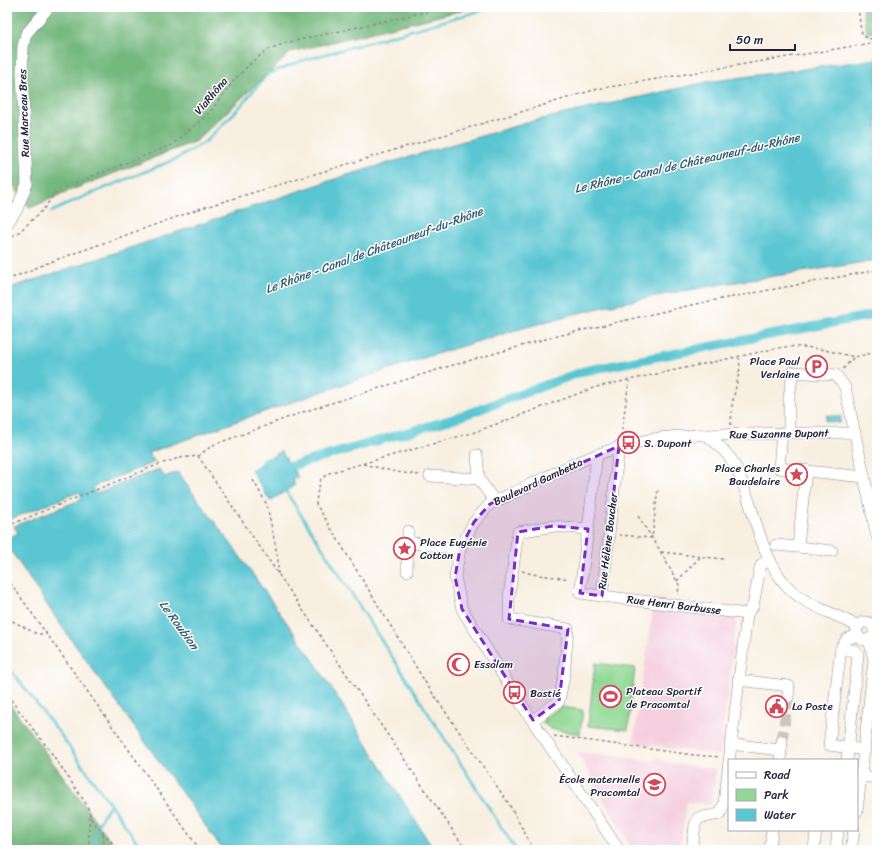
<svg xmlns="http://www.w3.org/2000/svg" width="884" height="857" font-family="Sriracha,sans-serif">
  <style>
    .built { fill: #f4cfde }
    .green { fill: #90d894; stroke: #597d68 }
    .forest { fill: #74b87e; stroke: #4b6d5c }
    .water { fill: #5ac6d2; stroke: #3e7486 }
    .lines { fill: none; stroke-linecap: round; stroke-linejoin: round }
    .stream { stroke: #5ac6d2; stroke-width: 2.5 }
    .canal { stroke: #5ac6d2; stroke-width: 9 }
    .river { stroke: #5ac6d2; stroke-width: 16 }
    .minor-tunnel { stroke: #cdc6bf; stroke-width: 11; stroke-dasharray: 11 5.5; stroke-linecap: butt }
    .minor-casing { stroke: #8d888e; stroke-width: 12 }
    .path { stroke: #8d888e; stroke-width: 1.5; stroke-dasharray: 3 3; stroke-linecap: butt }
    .minor { stroke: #fff; stroke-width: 11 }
    .marked { fill: #7b2cbf; fill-opacity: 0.2; stroke: #7b2cbf; stroke-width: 3; stroke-dasharray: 8 5; stroke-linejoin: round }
    .labels { text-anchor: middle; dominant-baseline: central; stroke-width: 3; stroke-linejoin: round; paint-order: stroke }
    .street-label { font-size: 11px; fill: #22223b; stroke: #fff }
    .poi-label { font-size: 11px; fill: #22223b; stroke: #fff; text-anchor: start }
    .water-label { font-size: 12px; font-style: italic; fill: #365b70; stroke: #fff }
  </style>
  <rect width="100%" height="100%" fill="#fff"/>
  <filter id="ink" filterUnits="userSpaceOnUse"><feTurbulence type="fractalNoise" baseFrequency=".025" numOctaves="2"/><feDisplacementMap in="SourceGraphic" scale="8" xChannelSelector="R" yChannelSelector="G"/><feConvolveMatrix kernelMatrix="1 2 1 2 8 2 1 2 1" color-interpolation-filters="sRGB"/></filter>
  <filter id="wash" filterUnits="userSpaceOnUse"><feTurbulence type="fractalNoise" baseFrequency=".012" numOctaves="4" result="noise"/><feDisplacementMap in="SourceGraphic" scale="16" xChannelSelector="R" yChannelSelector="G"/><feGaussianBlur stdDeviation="0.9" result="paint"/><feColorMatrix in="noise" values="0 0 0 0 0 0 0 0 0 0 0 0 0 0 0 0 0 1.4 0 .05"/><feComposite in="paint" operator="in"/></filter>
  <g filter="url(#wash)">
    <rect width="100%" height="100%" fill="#f8efe0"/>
    <g class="built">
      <path d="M653 610 737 617 720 755 633 743Z"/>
      <path d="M577 752 651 761 659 758 666 763 716 769 712 805 686 802 680 850H632Z"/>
    </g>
    <g class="green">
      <path d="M595 663 635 668 628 730 588 726Z"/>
      <path d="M561 707 583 710 580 734 551 729 543 723 544 718Z"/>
    </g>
    <g class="forest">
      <path d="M7 7H476L291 52 196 141 64 193 30 208 7 177Z"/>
      <path d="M862 7H877V32L867 33Z"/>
      <path d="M7 700 117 850H7Z"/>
    </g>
    <g class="water">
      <path d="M877 59V260C776 277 669 289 571 315 427 353 288 403 148 453L155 462 8 520 7 519V289L347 175 533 121 707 82Z"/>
      <path d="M827 415 841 417 840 423 826 421Z"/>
      <path d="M281 451 298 477 292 480 295 485 270 501 251 470Z"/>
      <path d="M159 469 165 477 177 472 234 548 316 664 434 850H223L60 624 7 545V539L18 533 14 526Z"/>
    </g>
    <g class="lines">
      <g class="stream">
        <path d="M51 212 83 197 176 159 205 142 237 110 268 74 301 61 494 7"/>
        <path d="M285 490 516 850"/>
        <path d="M7 665 60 734 143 850"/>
        <path d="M96 850C90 835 101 816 111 805"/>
      </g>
      <path class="canal" d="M267 461 273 476 291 466 453 419 584 371 873 315"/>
      <path class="river" d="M78 469 92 504 100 514"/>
    </g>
  </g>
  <g filter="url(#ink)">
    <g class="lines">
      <path class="minor-tunnel" d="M782 741 788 697"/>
      <defs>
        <g id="minor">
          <path d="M7 224 17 209 27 184 22 72 23 46 26 34 49 7"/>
          <path d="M782 433 779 468 864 477"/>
          <path d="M789 433V397L793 372 836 375 845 387 877 537"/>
          <path d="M704 435 789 433H855"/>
          <path d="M477 455 479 479 495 502"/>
          <path d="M597 455 580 593 602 596 619 446"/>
          <path d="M806 470 798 547 832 551"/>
          <path d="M430 476 479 479"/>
          <path d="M407 542 460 549"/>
          <path d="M776 545 798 547"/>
          <path d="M407 571 408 531"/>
          <path d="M602 596 747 614"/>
          <circle cx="865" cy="631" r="9"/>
          <path d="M858 635 847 639 841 648 829 745 865 750"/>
          <path d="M841 648 855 651 858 655 847 760"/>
          <path d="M738 680 789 686 788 697"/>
          <path d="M533 720 559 701 564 676 568 629 509 619V596L518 532 553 526 588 529"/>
          <path d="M730 744 781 750"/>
          <path d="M780 760 782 741"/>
          <path d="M861 776 877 778"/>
          <path d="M857 811 874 660 869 639"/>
          <path d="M619 850 514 693 462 609 455 577 460 549 474 522 490 504C552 475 614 438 683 436 689 436 698 434 704 435 713 438 730 456 734 464 755 503 757 553 787 586 805 606 836 613 858 627"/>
          <path d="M692 850 695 825 698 818 720 814 724 803 747 614 753 606 760 568 762 564 770 560"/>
          <path d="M770 850 772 830"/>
          <path d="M814 850 816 830"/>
          <path d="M836 850 838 830"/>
          <path d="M851 850 854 830"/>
        </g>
      </defs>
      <use href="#minor" class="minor-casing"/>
      <g class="path">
        <path d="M858 7 861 31 865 37 877 41"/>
        <path d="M7 40 14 42"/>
        <path d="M7 239 18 233 43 210 57 190 172 145 209 113 236 78 251 63 267 50 286 43 448 7"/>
        <path d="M7 280 50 262 202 208 597 89 877 42"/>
        <path d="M843 369 854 357 877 352"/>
        <path d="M731 425 732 405 740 368 739 358"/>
        <path d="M621 436 629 381"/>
        <path d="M198 456 213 445 303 412 443 368 553 337 700 303 877 270"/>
        <path d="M363 464 396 472 420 475"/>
        <path d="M253 480 267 505 278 558V574"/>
        <path d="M638 516 658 547 679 585 678 595"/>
        <path d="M7 526 157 465 179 458 198 456 466 850"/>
        <path d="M619 535 652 538 658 488"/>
        <path d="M661 552 723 559"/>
        <path d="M522 571 532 574 569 579"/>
        <path d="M7 578 200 850"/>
        <path d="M677 581 700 557"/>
        <path d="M7 618 37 634H47"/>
        <path d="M7 695 48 748 87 805 92 821 119 850"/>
        <path d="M554 736 694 755 720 757"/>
        <path d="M89 816V843L91 850"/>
        <path d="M103 834 104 850"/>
        <path d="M534 850 509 804 427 685 316 504 317 494 321 479 329 473 475 432 596 387 783 347C808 345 830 351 854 357"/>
      </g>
      <use href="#minor" class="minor"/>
    </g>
  </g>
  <path class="marked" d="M619 446 602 596 580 593 588 529 553 526 518 532 509 619 568 629 559 701 533 720 462 609 455 577 460 549 474 522 490 504Z"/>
  <defs>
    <symbol id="parking-ring" viewBox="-11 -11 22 22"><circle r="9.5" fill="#fff" stroke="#d1495b" stroke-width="1.5"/><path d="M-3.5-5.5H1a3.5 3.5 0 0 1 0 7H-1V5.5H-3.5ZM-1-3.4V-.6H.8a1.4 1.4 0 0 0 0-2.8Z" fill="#d1495b"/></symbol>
    <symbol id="bus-ring" viewBox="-11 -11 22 22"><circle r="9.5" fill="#fff" stroke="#d1495b" stroke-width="1.5"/><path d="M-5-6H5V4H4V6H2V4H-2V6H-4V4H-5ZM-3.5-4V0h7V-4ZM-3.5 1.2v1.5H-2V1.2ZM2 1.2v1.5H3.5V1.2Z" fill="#d1495b"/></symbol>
    <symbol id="sight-ring" viewBox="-11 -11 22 22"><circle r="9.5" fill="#fff" stroke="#d1495b" stroke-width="1.5"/><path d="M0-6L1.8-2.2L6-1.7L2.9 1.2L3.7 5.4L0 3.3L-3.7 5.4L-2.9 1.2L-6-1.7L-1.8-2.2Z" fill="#d1495b"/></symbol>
    <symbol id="mosque-ring" viewBox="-11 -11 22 22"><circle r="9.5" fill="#fff" stroke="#d1495b" stroke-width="1.5"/><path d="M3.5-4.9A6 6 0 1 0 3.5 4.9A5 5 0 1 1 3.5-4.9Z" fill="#d1495b"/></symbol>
    <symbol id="stadium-ring" viewBox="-11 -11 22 22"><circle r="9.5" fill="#fff" stroke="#d1495b" stroke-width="1.5"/><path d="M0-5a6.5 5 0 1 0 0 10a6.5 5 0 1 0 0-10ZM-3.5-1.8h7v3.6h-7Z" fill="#d1495b"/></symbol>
    <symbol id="civic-ring" viewBox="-11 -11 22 22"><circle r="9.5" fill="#fff" stroke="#d1495b" stroke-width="1.5"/><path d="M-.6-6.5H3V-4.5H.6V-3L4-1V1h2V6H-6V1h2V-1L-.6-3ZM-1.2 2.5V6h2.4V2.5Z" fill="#d1495b"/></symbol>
    <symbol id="school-ring" viewBox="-11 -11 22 22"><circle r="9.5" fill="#fff" stroke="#d1495b" stroke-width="1.5"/><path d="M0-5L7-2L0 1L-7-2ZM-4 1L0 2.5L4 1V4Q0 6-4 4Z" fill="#d1495b"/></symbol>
  </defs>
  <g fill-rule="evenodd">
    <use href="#parking-ring" x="804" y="354" width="25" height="25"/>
    <use href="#bus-ring" x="616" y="430" width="25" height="25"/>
    <use href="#sight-ring" x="784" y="462" width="25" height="25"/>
    <use href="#sight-ring" x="392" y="536" width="25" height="25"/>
    <use href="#mosque-ring" x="446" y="652" width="25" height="25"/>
    <use href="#bus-ring" x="502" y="680" width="25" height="25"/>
    <use href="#stadium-ring" x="598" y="684" width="25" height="25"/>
    <use href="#civic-ring" x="764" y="694" width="25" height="25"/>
    <use href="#school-ring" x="642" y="772" width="25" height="25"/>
  </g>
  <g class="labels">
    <g class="street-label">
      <text transform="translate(211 96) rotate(-50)">ViaRhôna</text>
      <text transform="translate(24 113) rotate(-92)">Rue Marceau Bres</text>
      <text transform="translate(779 434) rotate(-1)">Rue Suzanne Dupont</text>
      <text transform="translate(538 482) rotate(-25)">Boulevard Gambetta</text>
      <text transform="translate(608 541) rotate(-83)">Rue Hélène Boucher</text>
      <text transform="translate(674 605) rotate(7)">Rue Henri Barbusse</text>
    </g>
    <g class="poi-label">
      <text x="800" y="361" text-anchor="end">Place Paul<tspan x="800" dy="13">Verlaine</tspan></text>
      <text x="644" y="443">S. Dupont</text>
      <text x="780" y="468" text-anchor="end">Place Charles<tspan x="780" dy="13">Baudelaire</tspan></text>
      <text x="420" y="542">Place Eugénie<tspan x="420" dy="13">Cotton</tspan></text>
      <text x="474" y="664">Essalam</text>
      <text x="626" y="691">Plateau Sportif<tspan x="626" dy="13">de Pracomtal</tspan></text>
      <text x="530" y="693">Bastié</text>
      <text x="792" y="706">La Poste</text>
      <text x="640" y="779" text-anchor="end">École maternelle<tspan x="640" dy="13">Pracomtal</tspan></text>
    </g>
    <g class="water-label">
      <text transform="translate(687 163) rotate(-13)">Le Rhône - Canal de Châteauneuf-du-Rhône</text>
      <text transform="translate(374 250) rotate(-20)">Le Rhône - Canal de Châteauneuf-du-Rhône</text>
      <text transform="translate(179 625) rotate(54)">Le Roubion</text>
    </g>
  </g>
  <rect width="884" height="857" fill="none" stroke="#fff" stroke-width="24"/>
  <rect x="728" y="759" width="130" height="72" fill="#ffffff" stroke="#a7a7b1"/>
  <rect x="736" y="772" width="20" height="6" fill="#ffffff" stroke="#a7a7b1"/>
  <text x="764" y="779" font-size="12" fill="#22223b">Road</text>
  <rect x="736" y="789" width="20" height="12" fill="#90d894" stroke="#a7a7b1"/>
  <text x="764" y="799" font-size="12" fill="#22223b">Park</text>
  <rect x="736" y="809" width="20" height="12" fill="#5ac6d2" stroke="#a7a7b1"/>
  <text x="764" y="819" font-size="12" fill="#22223b">Water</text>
  <path d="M730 44v6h65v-6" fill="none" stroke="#22223b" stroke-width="2"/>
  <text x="736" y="44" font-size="12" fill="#22223b" stroke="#ffffff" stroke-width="3" paint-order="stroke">50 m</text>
</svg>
